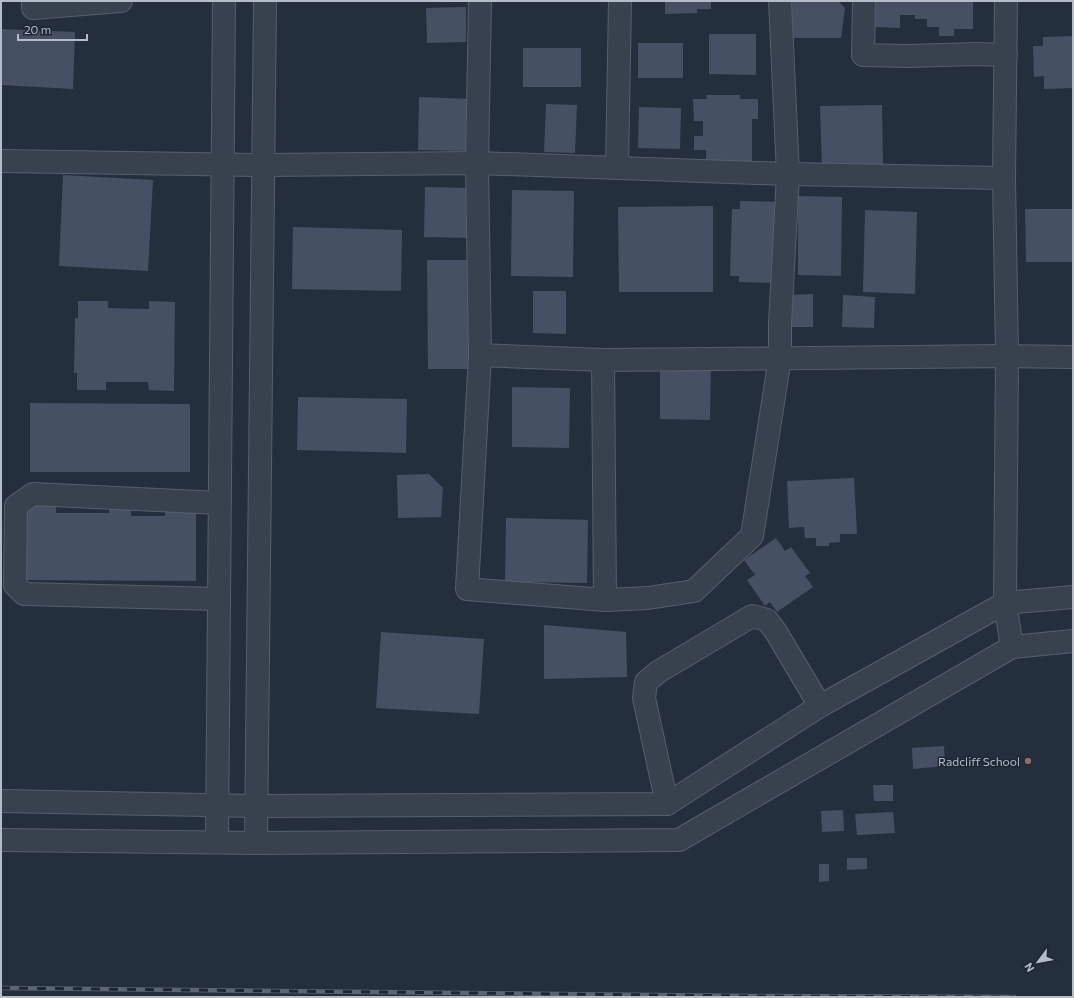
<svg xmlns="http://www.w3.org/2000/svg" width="1074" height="998" font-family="Commissioner,sans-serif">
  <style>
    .building { fill: #455162 }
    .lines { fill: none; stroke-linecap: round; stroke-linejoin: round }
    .minor-casing { stroke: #565f6c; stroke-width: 24 }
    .minor { stroke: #38414e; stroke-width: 22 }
    .rail-casing { stroke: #5a6575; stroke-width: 4.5 }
    .rail { stroke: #1d2633; stroke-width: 3; stroke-dasharray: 9; stroke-linecap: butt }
    .education-dot { fill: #8d6e63; stroke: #1d2633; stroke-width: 1.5 }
    .labels { text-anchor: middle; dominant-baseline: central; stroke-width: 3; stroke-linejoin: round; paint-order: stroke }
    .poi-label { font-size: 12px; fill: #b4bcc9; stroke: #1d2633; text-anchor: end }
  </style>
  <rect width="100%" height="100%" fill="#242f3e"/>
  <g class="building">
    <path d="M665 1H711V9H697V13L665 14Z"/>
    <path d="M788 1H838L845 8 841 38H788Z"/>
    <path d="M881 1H973V29H954V36H939V27H927V19H915V15H900V28L874 27 875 2H881Z"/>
    <path d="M466 7V42L427 43 426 8Z"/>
    <path d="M1 29 75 32 73 89 1 85Z"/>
    <path d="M709 34H756V75L709 74Z"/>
    <path d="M1073 36V88L1044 89V76L1034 77 1033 46H1043V37Z"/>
    <rect x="638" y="43" width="45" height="35"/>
    <rect x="523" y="48" width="58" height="39"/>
    <path d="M706 95H740V99H758V119H752V165L706 164V150H694V136H703V121H694L693 99H707Z"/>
    <path d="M419 97 472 99 471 151 418 150Z"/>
    <path d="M546 104 577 105 575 153 544 152Z"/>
    <path d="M882 105 883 164 822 165 820 106Z"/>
    <path d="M639 107 681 108 680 149 638 148Z"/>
    <path d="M63 175 153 180 148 271 59 266Z"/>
    <path d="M425 187 473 188 471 238 424 237Z"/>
    <path d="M512 190 574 191 573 277 511 276Z"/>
    <path d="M798 196 842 197 841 276 798 275Z"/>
    <path d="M740 201 781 202 779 283 739 282V276H730L732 209H740Z"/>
    <path d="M713 206V292H619L618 207Z"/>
    <path d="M1025 209H1073V262H1026Z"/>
    <path d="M865 210 917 212 915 294 863 292Z"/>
    <path d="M293 227 402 230 401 291 292 289Z"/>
    <path d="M427 260H474L475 369H428Z"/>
    <path d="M533 291H566V334L533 333Z"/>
    <path d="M813 294V327H787L786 295Z"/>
    <path d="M843 295 875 297 874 328 842 327Z"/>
    <path d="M78 301H108V308L149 309V301L175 302 174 391 149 390 148 382H106V390H77V373H74L75 318H78Z"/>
    <path d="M660 364H711L710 420 660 419Z"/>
    <path d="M512 387 570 388 569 448 512 447Z"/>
    <path d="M298 397 407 399 406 453 297 450Z"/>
    <path d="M30 403 190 404V472H30Z"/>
    <path d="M429 474 443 488 441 517 398 518 397 475Z"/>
    <path d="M854 478 857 534H840V542L829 543V546H816V538H805L804 527 789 528 787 481Z"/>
    <path d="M22 505H56V513H109V506H131V516H165V509H196V581L22 580Z"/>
    <path d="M506 518 588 520 587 583 505 582Z"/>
    <path d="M776 538 785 551 791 547 810 573 805 576 813 587 777 612 770 602 765 606 747 580 755 575 744 560Z"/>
    <path d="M544 625 626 632 627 677 544 679Z"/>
    <path d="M381 632 484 639 479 714 376 708Z"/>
    <path d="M944 746 945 766 913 769 912 748Z"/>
    <path d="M873 785H893V801H874Z"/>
    <path d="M843 810 844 831 822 832 821 811Z"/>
    <path d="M893 812 895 833 857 835 855 814Z"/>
    <path d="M847 858H867V869L847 870Z"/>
    <path d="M819 864H829V881L819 882Z"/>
  </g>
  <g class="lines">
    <defs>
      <g id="minor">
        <path d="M33 1V8L121 1"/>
        <path d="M480 1 477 163 480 355 467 589 605 600 648 598 694 591 752 536 780 358V324L788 174 780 1"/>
        <path d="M864 1 863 55 907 56 976 54 1006 55"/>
        <path d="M1006 1 1004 178 1007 356 1005 603 1012 647"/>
        <path d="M1 161 263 165 477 163 788 174 1004 178"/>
        <path d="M617 167 620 1"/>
        <path d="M480 355 603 360"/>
        <path d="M219 599 24 594 15 585 16 506 33 494 220 503"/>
        <path d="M605 600 603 360 1007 356 1073 357"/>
        <path d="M1 801 257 806 667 804 820 706 1005 603 1073 597"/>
        <path d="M667 804 644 698 646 682 658 672 752 616 767 620 776 632 820 706"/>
        <path d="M1 840 256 843 679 840 1012 647 1073 641"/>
        <path d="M217 841 224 1"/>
        <path d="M256 843 265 1"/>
      </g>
    </defs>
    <use href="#minor" class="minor-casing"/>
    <use href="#minor" class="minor"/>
    <defs>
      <path id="rail" d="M1 988 747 996 1014 997"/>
    </defs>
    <use href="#rail" class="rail-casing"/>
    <use href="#rail" class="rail"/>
  </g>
  <circle class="education-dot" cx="1028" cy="761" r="4"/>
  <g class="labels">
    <g class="poi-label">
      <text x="1020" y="761">Radcliff School</text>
    </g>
  </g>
  <rect width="1074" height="998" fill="none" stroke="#b4bcc9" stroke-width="4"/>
  <g transform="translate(1038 962) rotate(238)" stroke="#1d2633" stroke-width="3" paint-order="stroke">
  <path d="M0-3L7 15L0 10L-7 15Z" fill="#b4bcc9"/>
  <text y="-6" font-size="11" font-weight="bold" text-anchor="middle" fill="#b4bcc9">N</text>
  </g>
  <path d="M18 34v6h69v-6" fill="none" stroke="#b4bcc9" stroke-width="2"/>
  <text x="24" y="34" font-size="12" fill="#b4bcc9" stroke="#1d2633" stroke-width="3" paint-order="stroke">20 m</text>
</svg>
